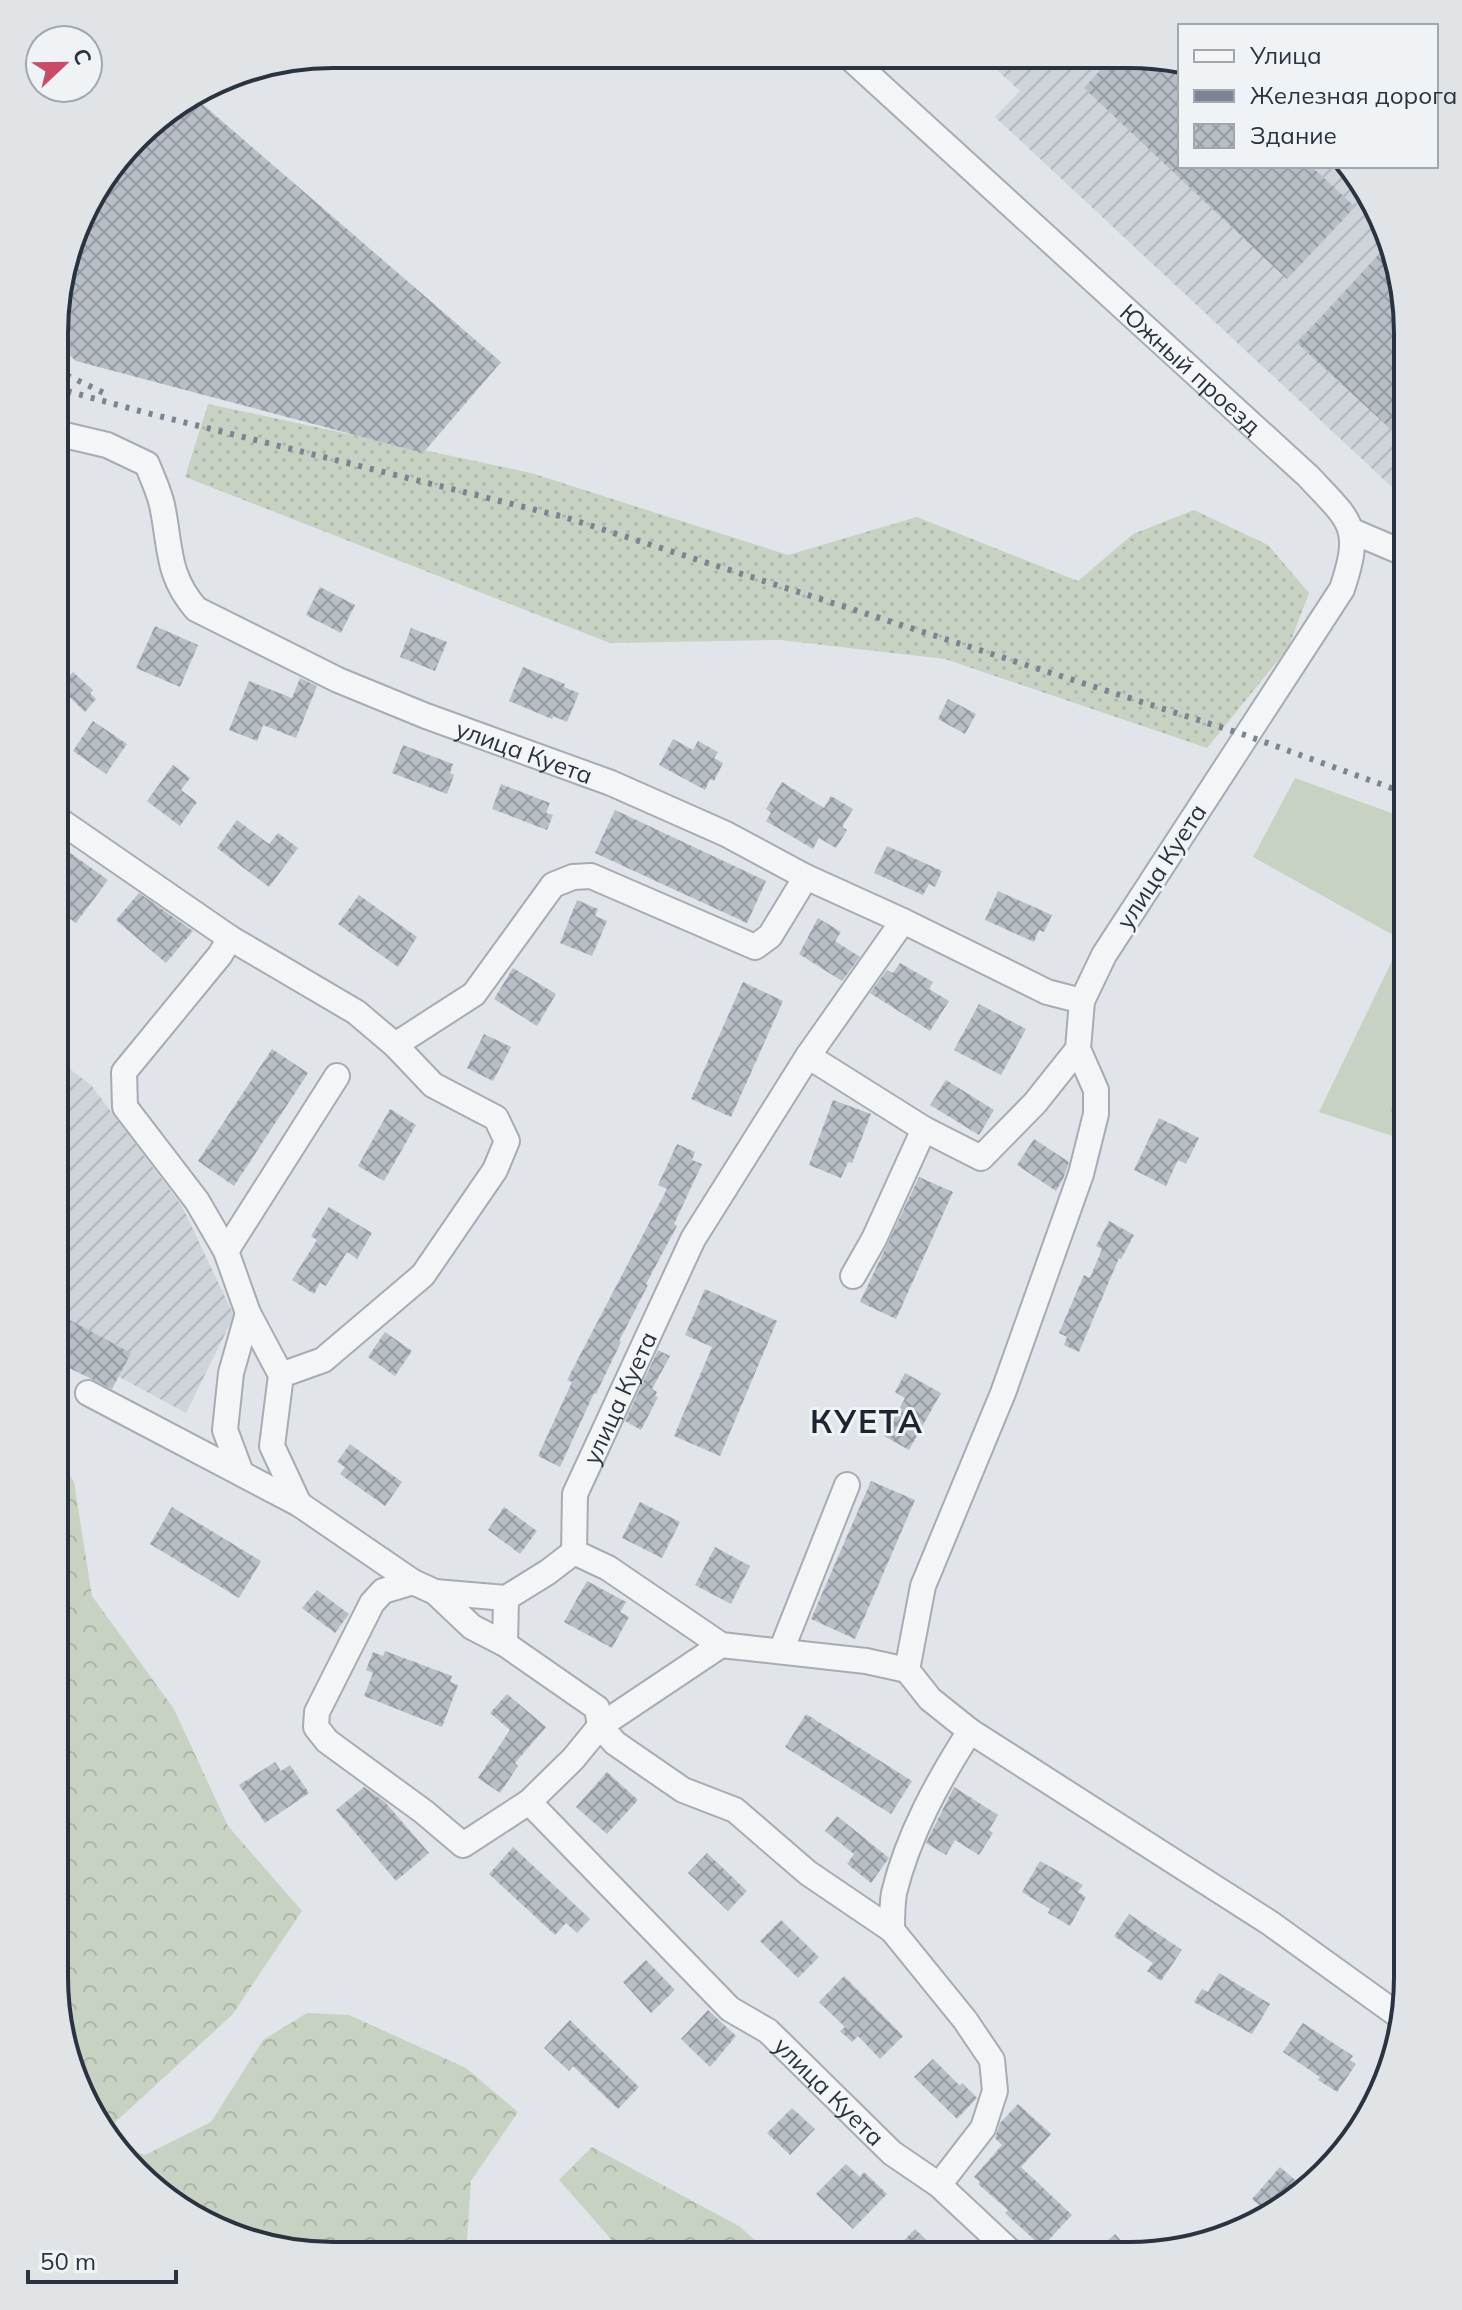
<svg xmlns="http://www.w3.org/2000/svg" width="1462" height="2310" font-family="Mulish,sans-serif">
  <style>
    .industrial { fill: url(#industrial-furrows) }
    .grass { fill: url(#grass-dots) }
    .forest { fill: url(#forest-crowns) }
    .garden { fill: #c8d2c2 }
    .building { fill: url(#building-cross-hatch) }
    .lines { fill: none; stroke-linecap: round; stroke-linejoin: round }
    .minor-casing { stroke: #a6acb3; stroke-width: 28 }
    .minor { stroke: #f3f5f7; stroke-width: 24 }
    .rail { stroke: #7b8592; stroke-width: 6; stroke-dasharray: 4 8; stroke-linecap: butt }
    .labels { text-anchor: middle; dominant-baseline: central; stroke-width: 6; stroke-linejoin: round; paint-order: stroke }
    .street-label { font-size: 24px; fill: #2a3440; stroke: #f0f3f6 }
    .district-label { font-size: 32px; font-weight: bold; letter-spacing: 2px; fill: #1c2531; stroke: #f0f3f6 }
    .rim { fill: none; stroke: #2a3440; stroke-width: 4 }
  </style>
  <defs>
    <pattern id="industrial-furrows" width="10" height="10" patternUnits="userSpaceOnUse" patternTransform="scale(2)"><rect width="10" height="10" fill="#cfd4db"/><path d="M-1 1l2-2M0 10L10 0M9 11l2-2" fill="none" stroke="#b2b7bd"/></pattern>
    <pattern id="grass-dots" width="8" height="8" patternUnits="userSpaceOnUse" patternTransform="scale(2)"><rect width="8" height="8" fill="#c8d2c2"/><path d="M2 2h.1M6 6h.1" fill="none" stroke="#acb5a8" stroke-width="1.8" stroke-linecap="round"/></pattern>
    <pattern id="forest-crowns" width="20" height="18" patternUnits="userSpaceOnUse" patternTransform="scale(2)"><rect width="20" height="18" fill="#c8d2c2"/><path d="M2 6a3 3 0 1 1 6 0M12 15a3 3 0 1 1 6 0" fill="none" stroke="#acb5a8"/></pattern>
    <pattern id="building-cross-hatch" width="8" height="8" patternUnits="userSpaceOnUse" patternTransform="scale(2)"><rect width="8" height="8" fill="#b8bec6"/><path d="M0 0l8 8M0 8l8-8" fill="none" stroke="#969ba2"/></pattern>
  </defs>
  <rect width="100%" height="100%" fill="#e1e5e9"/>
  <g class="industrial">
    <path d="M982 56H1166L1180 166H1340L1387 227 1408 333V502L995 117 1020 91Z"/>
    <path d="M55 1058 91 1085 182 1206 234 1316 186 1413 73 1352 55 1394Z"/>
  </g>
  <path class="grass" d="M208 404 531 473 788 555 917 517 1078 581 1133 534 1194 510 1268 545 1309 593 1288 648 1207 748 945 659 780 640 610 643 185 477Z"/>
  <g class="forest">
    <path d="M55 1451 74 1482 92 1596 174 1709 228 1826 302 1911 232 2015 109 2128 75 2083 54 1977Z"/>
    <path d="M307 2013 349 2015 466 2068 518 2112 471 2181 466 2254H297L164 2199 124 2147 145 2155 211 2122 263 2040Z"/>
    <path d="M592 2147 739 2226 772 2255H605L611 2239 559 2180Z"/>
  </g>
  <path class="garden" d="M1295 778 1408 819V1141L1319 1112 1402 940 1253 857Z"/>
  <g class="building">
    <path d="M1113 56H1166L1180 62V166H1311L1355 207 1287 279 1084 88Z"/>
    <path d="M193 96 501 362 423 453 76 361 56 344V297L83 209 149 124Z"/>
    <path d="M1390 242 1408 333V445L1297 343Z"/>
    <path d="M320 587 355 605 341 633 306 615Z"/>
    <path d="M155 626 198 645 180 687 136 668Z"/>
    <path d="M411 628 447 642 435 671 400 657Z"/>
    <path d="M523 667 565 684 564 687 579 693 567 722 553 716 552 719 509 701Z"/>
    <path d="M73 672 93 690 90 693 96 699 85 712 59 687Z"/>
    <path d="M300 678 317 686 296 738 263 725 257 741 229 730 249 681 292 698Z"/>
    <path d="M948 699 976 714 965 734 938 719Z"/>
    <path d="M93 721 127 744 106 774 73 751Z"/>
    <path d="M673 739 693 750 698 741 718 752 714 758 723 763 714 781 710 779 705 790 659 765Z"/>
    <path d="M403 745 453 764 450 773 454 775 447 794 392 773Z"/>
    <path d="M173 765 190 778 181 790 197 802 180 826 147 801Z"/>
    <path d="M782 782 824 808 831 796 853 809 842 827 847 830 836 848 819 838 813 849 766 821 771 813 766 809Z"/>
    <path d="M501 784 550 803 546 813 553 815 547 830 492 809Z"/>
    <path d="M615 810 766 881 747 923 595 853Z"/>
    <path d="M237 820 269 844 278 833 298 848 269 887 217 848Z"/>
    <path d="M887 846 942 871 935 887 929 884 923 895 874 873Z"/>
    <path d="M62 847 108 880 76 923 55 907 56 856Z"/>
    <path d="M998 891 1052 915 1044 932 1039 930 1034 942 985 920Z"/>
    <path d="M139 893 193 931 166 963 116 920Z"/>
    <path d="M359 895 417 937 398 967 338 924Z"/>
    <path d="M577 900 598 909 595 916 607 921 592 956 560 943Z"/>
    <path d="M818 918 841 932 835 941 860 957 842 981 799 954Z"/>
    <path d="M900 963 933 982 929 989 949 1001 930 1031 870 993 887 970 893 973Z"/>
    <path d="M513 968 556 994 537 1026 494 999Z"/>
    <path d="M743 982 783 1001 731 1117 691 1099Z"/>
    <path d="M979 1004 1026 1029 1001 1075 954 1050Z"/>
    <path d="M484 1034 511 1047 493 1081 467 1068Z"/>
    <path d="M272 1049 308 1073 234 1186 198 1161Z"/>
    <path d="M1408 1078V1121L1390 1111Z"/>
    <path d="M946 1080 994 1110 979 1135 930 1105Z"/>
    <path d="M833 1100 871 1114 852 1163 848 1162 841 1178 809 1165Z"/>
    <path d="M390 1109 416 1125 384 1181 358 1166Z"/>
    <path d="M1159 1118 1199 1138 1186 1164 1178 1160 1166 1186 1134 1170Z"/>
    <path d="M1034 1139 1069 1162 1063 1179 1056 1191 1017 1165Z"/>
    <path d="M677 1144 695 1152 692 1160 702 1164 674 1224 677 1226 646 1284 648 1285 619 1341 621 1342 596 1394 594 1393 560 1467 538 1456 572 1382 567 1380 667 1189 658 1185Z"/>
    <path d="M919 1177 953 1192 896 1319 860 1302Z"/>
    <path d="M329 1207 372 1233 357 1259 347 1252 326 1286 320 1283 314 1294 292 1280 317 1240 311 1236Z"/>
    <path d="M1109 1221 1134 1235 1121 1259 1119 1258 1079 1352 1064 1345 1067 1337 1059 1333 1084 1275 1090 1278 1102 1249 1096 1246Z"/>
    <path d="M705 1289 777 1321 720 1456 674 1436 712 1347 685 1335Z"/>
    <path d="M55 1312 131 1353 112 1389 55 1361Z"/>
    <path d="M385 1332 412 1351 395 1376 368 1357Z"/>
    <path d="M658 1350 670 1356 652 1389 657 1392 655 1396 658 1397 641 1430 625 1421Z"/>
    <path d="M905 1373 941 1393 909 1450 884 1436 905 1398 895 1392Z"/>
    <path d="M350 1444 402 1482 385 1506 340 1474 345 1467 337 1462Z"/>
    <path d="M871 1481 915 1500 855 1639 811 1619Z"/>
    <path d="M640 1502 680 1522 662 1558 622 1538Z"/>
    <path d="M172 1507 261 1561 239 1598 150 1544Z"/>
    <path d="M504 1507 537 1531 520 1554 488 1530Z"/>
    <path d="M715 1547 750 1566 731 1604 695 1585Z"/>
    <path d="M587 1581 626 1602 620 1612 629 1617 612 1648 564 1622Z"/>
    <path d="M317 1590 349 1614 335 1633 302 1608Z"/>
    <path d="M385 1651 452 1676 450 1682 458 1685 442 1727 364 1696 373 1673 366 1670 373 1652 383 1656Z"/>
    <path d="M507 1694 546 1727 515 1763 518 1766 500 1793 478 1778 510 1730 490 1713Z"/>
    <path d="M806 1714 912 1781 891 1814 785 1747Z"/>
    <path d="M275 1762 281 1771 290 1765 309 1793 265 1823 239 1785Z"/>
    <path d="M607 1772 638 1800 607 1834 576 1807Z"/>
    <path d="M364 1787 385 1802 429 1853 396 1881 336 1810Z"/>
    <path d="M954 1787 998 1815 989 1830 993 1833 979 1855 955 1840 946 1855 926 1843Z"/>
    <path d="M837 1816 889 1858 871 1883 847 1864 854 1854 825 1831Z"/>
    <path d="M513 1847 590 1919 577 1933 566 1923 555 1935 489 1874Z"/>
    <path d="M707 1853 747 1891 728 1911 688 1873Z"/>
    <path d="M1040 1861 1083 1885 1078 1892 1086 1897 1070 1926 1048 1913 1050 1909 1022 1892Z"/>
    <path d="M1129 1914 1182 1950 1161 1981 1147 1971 1153 1963 1114 1936Z"/>
    <path d="M781 1920 819 1957 798 1978 760 1941Z"/>
    <path d="M646 1960 675 1990 651 2013 623 1982Z"/>
    <path d="M1219 1973 1270 2004 1252 2034 1194 2002 1202 1989 1208 1992Z"/>
    <path d="M844 1976 903 2036 880 2059 858 2036 852 2042 840 2031 845 2027 819 2002Z"/>
    <path d="M708 2010 736 2036 710 2067 681 2039Z"/>
    <path d="M570 2020 639 2087 618 2109 573 2066 569 2071 544 2048Z"/>
    <path d="M1303 2023 1353 2056 1350 2060 1356 2064 1337 2092 1318 2080 1320 2077 1283 2052Z"/>
    <path d="M933 2059 960 2086 962 2083 977 2098 957 2119 914 2077Z"/>
    <path d="M1018 2104 1051 2134 1021 2167 1072 2215 1042 2247 1005 2213 1008 2210 978 2184 980 2182 974 2177 1002 2145 995 2138 1000 2123Z"/>
    <path d="M792 2108 815 2129 790 2155 767 2133Z"/>
    <path d="M846 2164 860 2177 864 2172 887 2194 853 2229 816 2194Z"/>
    <path d="M1280 2167 1301 2185 1266 2211 1252 2199Z"/>
    <path d="M915 2229 942 2255H890Z"/>
    <path d="M1115 2234 1134 2255 1090 2256Z"/>
  </g>
  <g class="lines">
    <defs>
      <g id="minor">
        <path id="s1" d="M848 56 1308 476C1351 522 1363 526 1342 589L1104 955 1082 1001 1078 1049 1096 1090V1114L1081 1174 1003 1393 923 1586 907 1670 930 1699 970 1731 1270 1923 1402 2018"/>
        <path id="s2" d="M56 433 107 445 147 464C152 477 159 491 162 505 171 547 166 574 196 609L338 680 426 716 611 783 726 834 806 877 903 921 1047 992 1082 1001"/>
        <path d="M1352 531 1399 551 1408 559"/>
        <path d="M56 818 230 938 220 955 124 1072 125 1107 197 1201 226 1251 248 1313 281 1375 272 1446 299 1504"/>
        <path d="M230 938 356 1012 395 1045 433 1085 496 1118 507 1141 495 1170 423 1275 323 1360 281 1375"/>
        <path d="M395 1045 474 994 553 885 573 877 591 876 755 947 770 936 806 877"/>
        <path d="M808 1056 903 921"/>
        <path d="M226 1251 337 1076"/>
        <path d="M853 1276 874 1239 924 1129"/>
        <path d="M88 1393 299 1504 413 1582 435 1592 506 1598 548 1572 574 1552 608 1568 721 1645"/>
        <path d="M241 1473 225 1430 231 1373 248 1313"/>
        <path id="s3" d="M574 1552 575 1494 693 1239 808 1056 924 1129 981 1158 1035 1103 1078 1049"/>
        <path d="M413 1582 383 1591 372 1603 317 1712 316 1727 327 1741 424 1812 463 1845 529 1802"/>
        <path d="M435 1592 472 1627 505 1644 597 1708 600 1726 615 1743 683 1790 735 1810 808 1873 892 1930"/>
        <path d="M505 1644 506 1598"/>
        <path d="M781 1651 847 1485"/>
        <path id="s4" d="M907 1670 866 1661 721 1645 600 1726 573 1759 529 1802 730 2009 768 2031 892 2153 939 2185 1015 2256"/>
        <path d="M939 2185 983 2128 995 2091 992 2060 965 2020 892 1930C892 1918 892 1905 894 1893 908 1835 938 1781 970 1731"/>
      </g>
    </defs>
    <use href="#minor" class="minor-casing"/>
    <use href="#minor" class="minor"/>
    <g class="rail">
      <path d="M56 370 104 393"/>
      <path d="M56 388 147 413 564 517 1245 735 1408 794"/>
    </g>
  </g>
  <g class="labels">
    <g class="street-label">
      <text stroke="none"><textPath href="#s1" startOffset="464">Южный проезд</textPath></text>
      <text stroke="none"><textPath href="#s2" startOffset="610">улица Куета</textPath></text>
      <text transform="translate(1161 866) rotate(-57)">улица Куета</text>
      <text stroke="none"><textPath href="#s3" startOffset="164">улица Куета</textPath></text>
      <text stroke="none"><textPath href="#s4" startOffset="856">улица Куета</textPath></text>
    </g>
    <g class="district-label">
      <text x="867" y="1421">КУЕТА</text>
    </g>
  </g>
  <path d="M0 0H1462V2310H0ZM333 68H1129A265 265 0 0 1 1394 333V1977A265 265 0 0 1 1129 2242H333A265 265 0 0 1 68 1977V333A265 265 0 0 1 333 68Z" fill="#e0e4e7" fill-rule="evenodd"/>
  <path class="rim" d="M333 68H1129A265 265 0 0 1 1394 333V1977A265 265 0 0 1 1129 2242H333A265 265 0 0 1 68 1977V333A265 265 0 0 1 333 68Z"/>
  <rect x="1178" y="24" width="260" height="144" fill="#f0f3f6" stroke="#a1a7ad" stroke-width="2"/>
  <rect x="1194" y="50" width="40" height="12" fill="#f3f5f7" stroke="#a1a7ad" stroke-width="2"/>
  <text x="1250" y="64" font-size="24" fill="#2a3440">Улица</text>
  <rect x="1194" y="90" width="40" height="12" fill="#7b8592" stroke="#a1a7ad" stroke-width="2"/>
  <text x="1250" y="104" font-size="24" fill="#2a3440">Железная дорога</text>
  <rect x="1194" y="124" width="40" height="24" fill="url(#building-cross-hatch)" stroke="#a1a7ad" stroke-width="2"/>
  <text x="1250" y="144" font-size="24" fill="#2a3440">Здание</text>
  <g transform="translate(64 64) rotate(68)"><circle r="38" fill="#f0f3f6" stroke="#a1a7ad" stroke-width="2"/>
  <path d="M0-6L14 30L0 20L-14 30Z" fill="#c94b67"/>
  <text y="-12" font-size="22" font-weight="bold" text-anchor="middle" fill="#2a3440">С</text>
  </g>
  <path d="M28 2270v12h148v-12" fill="none" stroke="#2a3440" stroke-width="4"/>
  <text x="40" y="2270" font-size="24" fill="#2a3440" stroke="#f0f3f6" stroke-width="6" paint-order="stroke">50 m</text>
</svg>
